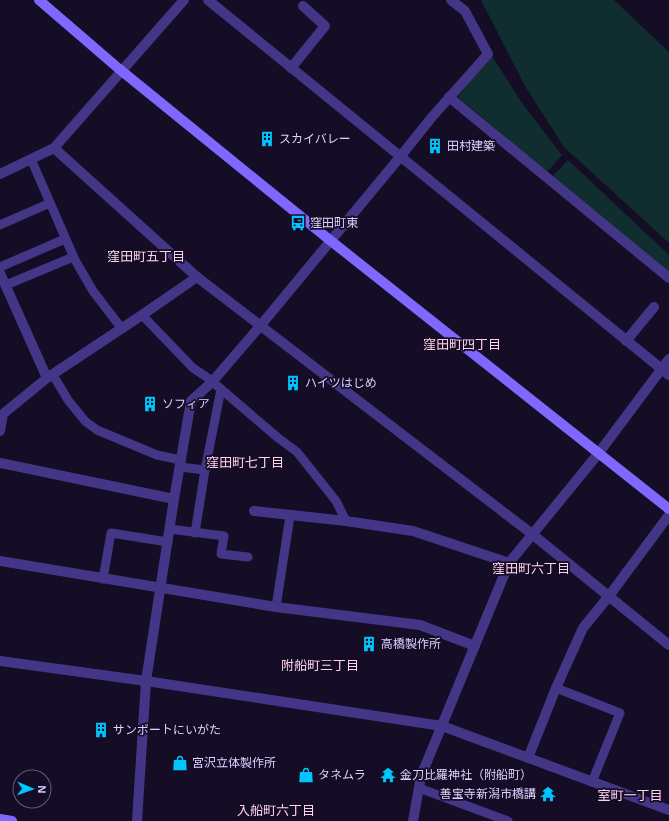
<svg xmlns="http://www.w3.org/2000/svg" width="669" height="821" font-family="Helvetica,'Noto Sans JP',sans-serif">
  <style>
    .green { fill: #102d2f }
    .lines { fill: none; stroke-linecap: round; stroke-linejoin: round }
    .lane { stroke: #433686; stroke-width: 9 }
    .street { stroke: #433686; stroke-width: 10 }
    .secondary { stroke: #7e68ff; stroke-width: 10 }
    .labels { text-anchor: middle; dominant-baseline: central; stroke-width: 3.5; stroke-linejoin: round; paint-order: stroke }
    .poi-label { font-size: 12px; fill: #dcd1ff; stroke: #140d25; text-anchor: start }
    .neighbourhood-label { font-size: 13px; fill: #ffd3ea; stroke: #140d25 }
  </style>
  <rect width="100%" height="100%" fill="#140d25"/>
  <g class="green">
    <path d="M481 0H614L669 52V243L564 147 525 86Z"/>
    <path d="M490 53 522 103 562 155 547 172 458 97Z"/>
    <path d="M568 160 669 255V275L552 177Z"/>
  </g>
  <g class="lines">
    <g class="lane">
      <path d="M31 159 75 260 93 291 122 329"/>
      <path d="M0 225 50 203"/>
      <path d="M0 267 65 239"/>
      <path d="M6 285 73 257"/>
      <path d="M142 315 193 368 208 378 277 437 297 452 336 501 346 521"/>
      <path d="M53 375 68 400 85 421 97 430 157 455 181 460"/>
      <path d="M180 467 205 470"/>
      <path d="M170 529 224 536 221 554 248 557"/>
      <path d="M195 533 205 470 221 389"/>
      <path d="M103 579 111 533 168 542"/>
      <path d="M276 607 290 516"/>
      <path d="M556 688 620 713 592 782"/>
      <path d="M419 788 508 821"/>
    </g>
    <g class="street">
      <path d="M208 0 669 375"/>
      <path d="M291 68 325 26 303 6"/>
      <path d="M449 97 669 278"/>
      <path d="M54 148 197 277 532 534 669 645"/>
      <path d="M0 174 54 148 184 0"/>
      <path d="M0 273 47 378"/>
      <path d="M626 341 654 307"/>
      <path d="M0 431 3 414 47 378 142 315 197 277"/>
      <path d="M0 463 174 499"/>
      <path d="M254 511 346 521 413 531 509 563"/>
      <path d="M0 561 276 607 420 625 475 646"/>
      <path d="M0 661 146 681 442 726 669 810"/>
      <path d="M528 758 556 688 583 628 609 596 669 515"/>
      <path d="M137 821 146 681 174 499 191 401 212 382 261 325 400 157 432 117 488 54 465 11 451 0"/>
      <path d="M413 821 421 776 509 563 598 454 669 359"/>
    </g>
    <g class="secondary">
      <path d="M39 0 118 68 331 241 669 509"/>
      <path d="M0 819 12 821"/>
    </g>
  </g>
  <defs>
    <symbol id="building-bare" viewBox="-9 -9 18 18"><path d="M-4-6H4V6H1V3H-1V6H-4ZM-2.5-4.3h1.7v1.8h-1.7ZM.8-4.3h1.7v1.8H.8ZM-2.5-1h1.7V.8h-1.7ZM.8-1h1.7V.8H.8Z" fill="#00c5fc" stroke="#140d25" stroke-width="2.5" paint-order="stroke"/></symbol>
    <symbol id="bus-bare" viewBox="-9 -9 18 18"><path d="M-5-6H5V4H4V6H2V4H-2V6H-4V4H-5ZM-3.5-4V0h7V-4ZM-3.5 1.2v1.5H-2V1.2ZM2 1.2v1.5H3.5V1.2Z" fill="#00c5fc" stroke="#140d25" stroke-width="2.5" paint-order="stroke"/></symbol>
    <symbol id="shop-bare" viewBox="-9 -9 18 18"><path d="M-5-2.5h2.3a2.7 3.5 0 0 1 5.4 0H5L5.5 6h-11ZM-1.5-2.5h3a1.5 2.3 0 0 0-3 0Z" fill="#00c5fc" stroke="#140d25" stroke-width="2.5" paint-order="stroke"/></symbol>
    <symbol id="temple-bare" viewBox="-9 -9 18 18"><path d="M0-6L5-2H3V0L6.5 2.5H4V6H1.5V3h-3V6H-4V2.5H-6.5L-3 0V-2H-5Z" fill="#00c5fc" stroke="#140d25" stroke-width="2.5" paint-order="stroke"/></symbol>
  </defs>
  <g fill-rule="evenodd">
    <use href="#building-bare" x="256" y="128" width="22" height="22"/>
    <use href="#building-bare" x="424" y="135" width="22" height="22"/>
    <use href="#bus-bare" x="287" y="212" width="22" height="22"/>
    <use href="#building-bare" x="282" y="372" width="22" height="22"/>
    <use href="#building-bare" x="139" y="393" width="22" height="22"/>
    <use href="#building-bare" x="358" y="633" width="22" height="22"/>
    <use href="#building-bare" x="90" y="719" width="22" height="22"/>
    <use href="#shop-bare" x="169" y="752" width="22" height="22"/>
    <use href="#shop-bare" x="295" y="764" width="22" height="22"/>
    <use href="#temple-bare" x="377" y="764" width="22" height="22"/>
    <use href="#temple-bare" x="537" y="783" width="22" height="22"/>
  </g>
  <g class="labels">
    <g class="poi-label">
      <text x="279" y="139">スカイバレー</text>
      <text x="447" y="146">田村建築</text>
      <text x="310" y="223">窪田町東</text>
      <text x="305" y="383">ハイツはじめ</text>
      <text x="162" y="404">ソフィア</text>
      <text x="381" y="644">高橋製作所</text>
      <text x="113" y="730">サンポートにいがた</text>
      <text x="192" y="763">宮沢立体製作所</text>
      <text x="318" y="775">タネムラ</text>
      <text x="400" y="775">金刀比羅神社（附船町）</text>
      <text x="536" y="794" text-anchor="end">善宝寺新潟市橋講</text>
    </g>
    <g class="neighbourhood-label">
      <text x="146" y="256">窪田町五丁目</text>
      <text x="462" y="344">窪田町四丁目</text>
      <text x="245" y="462">窪田町七丁目</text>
      <text x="531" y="568">窪田町六丁目</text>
      <text x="320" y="665">附船町三丁目</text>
      <text x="630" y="795">室町一丁目</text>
      <text x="276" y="810">入船町六丁目</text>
    </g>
  </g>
  <g transform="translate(32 789) rotate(92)"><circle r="19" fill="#140d25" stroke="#645b7c"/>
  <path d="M0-3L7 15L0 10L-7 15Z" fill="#00c5fc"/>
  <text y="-6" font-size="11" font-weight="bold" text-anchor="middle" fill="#dcd1ff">N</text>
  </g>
</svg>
